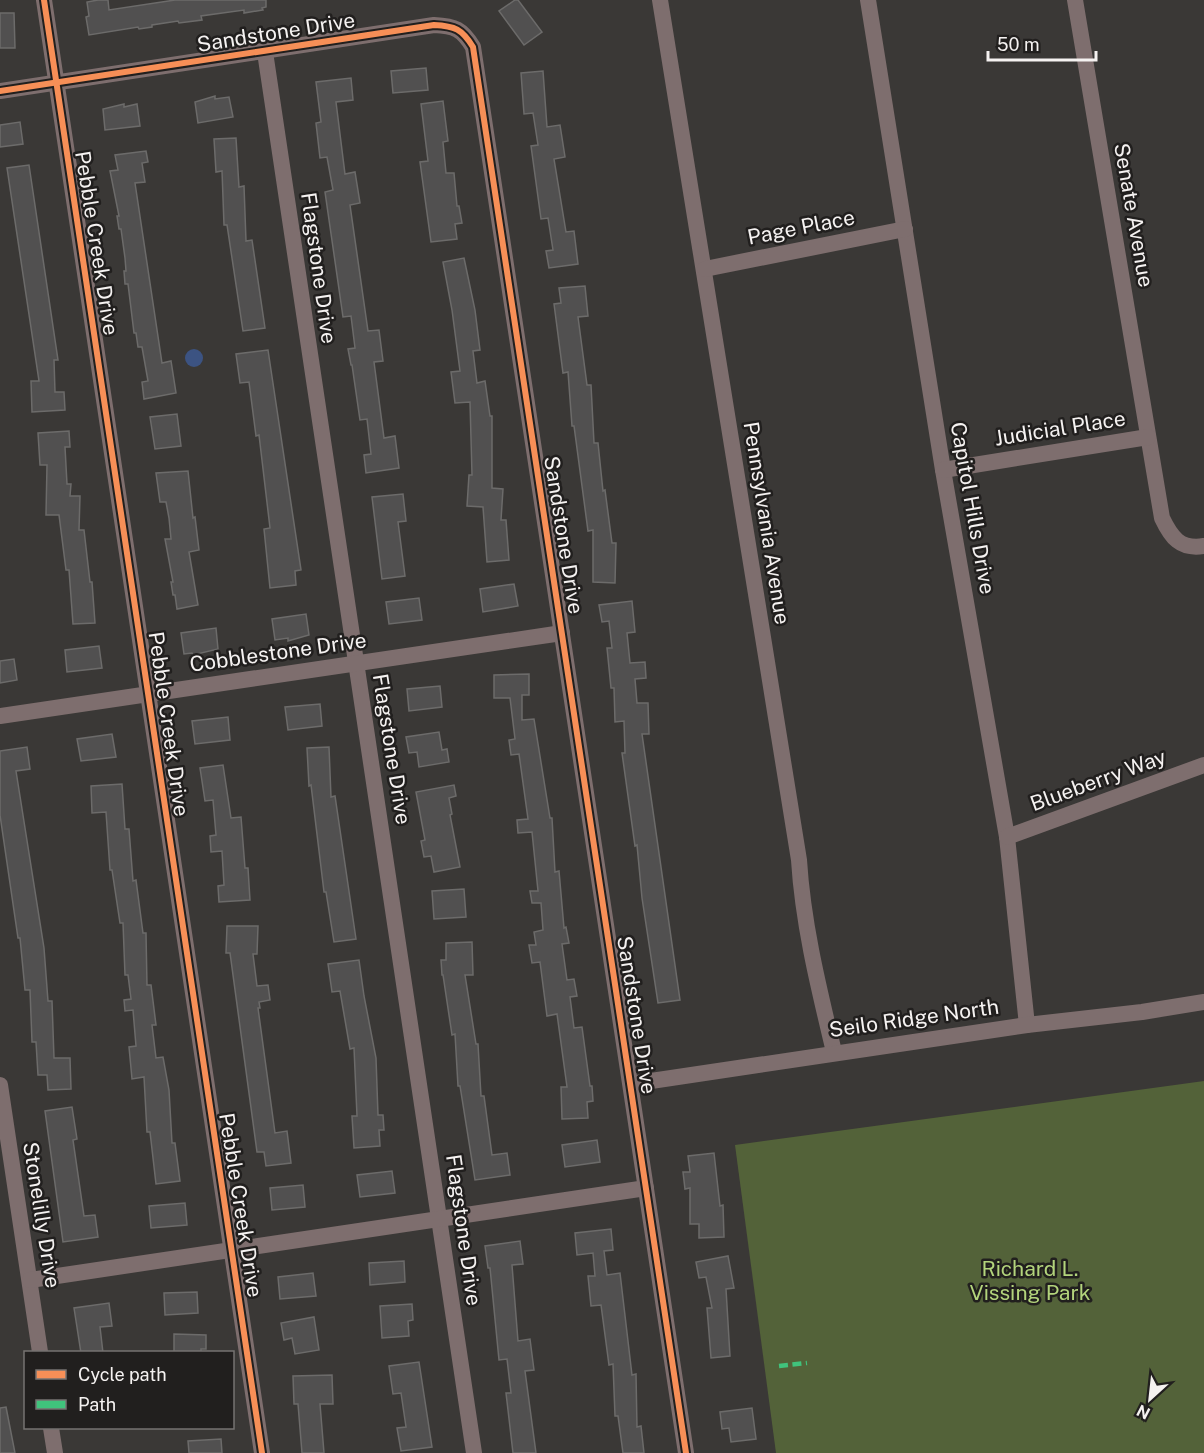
<svg xmlns="http://www.w3.org/2000/svg" width="1204" height="1453" font-family="'Public Sans',sans-serif">
  <style>
    .green { fill: #536239 }
    .water { fill: #3c5382 }
    .building { fill: #515050; stroke: #6c6b6a; stroke-width: 1.5 }
    .lines { fill: none; stroke-linecap: round; stroke-linejoin: round }
    .minor { stroke: #7e6e6e; stroke-width: 16 }
    .quiet { stroke: #40c37c; stroke-width: 4.5; stroke-dasharray: 9 4.5; stroke-linecap: butt }
    .cycleway-casing { stroke: #211f1e; stroke-width: 10 }
    .cycleway { stroke: #f78f57; stroke-width: 6 }
    .labels { text-anchor: middle; dominant-baseline: central; stroke-width: 5; stroke-linejoin: round; paint-order: stroke }
    .street-label { font-size: 21px; fill: #f5f2f1; stroke: #211f1e }
    .park-label { font-size: 21px; fill: #b3d47c; stroke: #211f1e }
  </style>
  <rect width="100%" height="100%" fill="#3a3836"/>
  <path class="green" d="M1204 1081V1453H776L735 1145Z"/>
  <circle class="water" cx="194" cy="358" r="9"/>
  <g class="building">
    <path d="M98 0H108L109 10 175 0H266V7L262 8 263 10 244 13V10L201 16 202 20 179 23 178 21 152 25V27L139 29 138 27 89 35 86 17 89 16 87 2Z"/>
    <path d="M515 0H518L542 32 524 45 499 11Z"/>
    <path d="M0 13H14L15 48H0Z"/>
    <path d="M426 68 428 90 393 93 391 71Z"/>
    <path d="M543 71 547 127 560 125 565 157 554 159 566 232 574 231 578 264 549 268 546 251 553 250 548 218 541 219 531 146 538 145 533 113 524 114 521 73Z"/>
    <path d="M351 78 353 100 336 102 345 174 355 172 360 203 350 205 368 331 379 330 383 361 374 362 384 438 395 436 399 468 366 473 364 455 371 454 367 419 360 420 352 365H351L348 349 355 348 351 316 343 317 325 192 333 190 327 157 320 158 316 123 321 122 316 82Z"/>
    <path d="M215 96V99L229 97 233 117 198 123 195 102Z"/>
    <path d="M443 101 448 141 443 142 446 173H454L457 206H459L462 223 455 224 457 239 431 242 420 162 428 161 421 104Z"/>
    <path d="M124 104V107L137 104 140 126 105 130 103 109Z"/>
    <path d="M20 122 23 144 0 147V125Z"/>
    <path d="M236 138 239 187 244 186 246 241 252 240 265 328 243 331 227 225H224L222 171 216 172 214 139Z"/>
    <path d="M146 151 148 162 142 163 145 182 135 183 162 363 171 361 176 393 144 399 142 382 148 381 142 347H138L136 333H134L128 284H125L124 271H126L125 258 121 229H119L117 216H119L110 171 118 170 115 155Z"/>
    <path d="M29 165 58 360H54L55 392H64L65 410 32 412 31 381H39L7 168Z"/>
    <path d="M464 258 475 310 480 350 473 351 477 383 485 381 490 416H492V488L503 489 501 520H506L509 560 487 562 483 507 467 506 469 475H472L470 402 455 403 451 372 460 371 452 310 443 262Z"/>
    <path d="M585 286 588 316 578 317 587 385H591L594 443H598L603 491 605 490 612 543H616L615 583 593 582V530L588 531 574 426H572L568 372 563 373 554 304 561 303 559 288Z"/>
    <path d="M268 350 301 570 295 571 296 585 270 588 264 529 270 528 259 435 256 436 249 382 240 383 236 354Z"/>
    <path d="M177 414 181 446 155 449 150 417Z"/>
    <path d="M69 431 70 447H65L67 484H71L70 496H80L79 530H84L90 582H92L95 623 73 624 69 570H66L59 515H46L47 465H40L38 433Z"/>
    <path d="M188 471 193 518 195 517 199 550 189 552 198 605 177 609 175 595H173L171 582H173L165 539H171L169 518 166 502H160L156 473Z"/>
    <path d="M403 494 406 521 398 522 405 576 382 579 372 497Z"/>
    <path d="M514 584 518 606 483 612 480 589Z"/>
    <path d="M419 598 422 620 389 624 386 602Z"/>
    <path d="M632 601 635 632 627 633 630 663 645 662 646 678 635 679 637 703H648L649 734H642L680 1000 658 1003 642 898 637 845 635 846 622 753H625L624 721 615 722 614 688H611L607 648H612L609 621 602 622 599 605Z"/>
    <path d="M306 614 309 635 288 641V638L275 640 272 619Z"/>
    <path d="M216 628 218 649 193 655 192 653 184 654 181 633Z"/>
    <path d="M99 646 102 668 67 672 65 650Z"/>
    <path d="M14 659 17 680 0 683V661Z"/>
    <path d="M529 674V695H522V720L534 719 550 818H552L555 872 559 871 564 928 566 927 569 943 562 944 567 980 574 979 577 996 570 997 574 1028 582 1027 590 1086H592L593 1101 587 1102 588 1118 562 1119 561 1087H567L557 1014 547 1016 540 962 532 963 529 945H536L534 932 543 930 541 903H532L530 891H538L532 832 518 833 517 820 528 819 519 754 511 755 509 740 515 739 510 698H494V675Z"/>
    <path d="M440 686 442 707 409 711 407 689Z"/>
    <path d="M320 704 322 726 288 730 285 707Z"/>
    <path d="M228 717 230 740 195 744 192 721Z"/>
    <path d="M439 732 442 750 447 749 449 762 419 767 417 752 409 753 406 737Z"/>
    <path d="M112 734 116 757 81 761 77 739Z"/>
    <path d="M27 747 30 769 16 771 44 948 48 1001H52L54 1058H70L71 1089 48 1090 47 1075H38L36 1042H32L30 990H25L20 938H18L0 815V751Z"/>
    <path d="M329 747 331 797 335 796 356 939 334 942 326 892H324L311 785 309 786 307 748Z"/>
    <path d="M223 765 231 818 241 817 245 868H248L250 900 219 902 218 886 224 885 222 851 211 852 210 836 216 835 213 800 205 801 200 768Z"/>
    <path d="M122 784 125 829H129L133 881 136 880 143 933H146L147 985H151L156 1025H152L156 1058 163 1057 169 1090 172 1143H175L180 1181 156 1184 150 1132H147L144 1077 132 1079 129 1047 136 1046 133 1010 125 1011 124 1000 131 999 128 975H125L123 923H120L112 870H110L106 812 92 813 91 786Z"/>
    <path d="M454 785 456 796 449 798 452 814 450 815 460 867 434 872 431 856 424 857 421 841 425 840 416 792Z"/>
    <path d="M464 889 466 917 434 919 432 891Z"/>
    <path d="M227 926H258L257 954H253L257 986 268 985 270 1000 259 1002 260 1008H258L275 1133 287 1131 291 1163 266 1166 264 1152H257L230 953H226Z"/>
    <path d="M472 942 473 975H465L476 1044H478L481 1096H484L492 1155 507 1153 510 1175 475 1180 460 1086H458L455 1034 452 1035 443 975H442L441 960H446V943Z"/>
    <path d="M359 960 364 996 376 1058 378 1115H383L384 1130H379L380 1146 354 1148 352 1116H357L354 1048 350 1049 340 991 332 992 328 964Z"/>
    <path d="M72 1107 77 1139 73 1140 84 1216 95 1215 98 1237 63 1242 45 1111Z"/>
    <path d="M597 1140 600 1162 565 1167 562 1145Z"/>
    <path d="M714 1153 720 1206 723 1205 724 1237 699 1238V1224H690V1188L685 1189 683 1172H690L688 1156Z"/>
    <path d="M392 1171 395 1193 360 1197 357 1175Z"/>
    <path d="M303 1185 305 1207 272 1210 270 1188Z"/>
    <path d="M185 1203 187 1225 151 1228 149 1206Z"/>
    <path d="M611 1229 613 1250 604 1251 607 1275 620 1273 632 1375 636 1374 637 1427 641 1426 644 1453H623L618 1416H615L613 1364 609 1365 601 1305 591 1306 588 1276H595L593 1253 577 1255 575 1233Z"/>
    <path d="M520 1241 523 1264 512 1265 518 1341 530 1339 534 1370 525 1371 536 1453H513L506 1393H511L507 1359 499 1360 490 1268H488L485 1246Z"/>
    <path d="M728 1256 734 1288 726 1289 730 1356 711 1358 707 1308H712L706 1277 699 1278 696 1262Z"/>
    <path d="M404 1261 405 1282 370 1285 369 1263Z"/>
    <path d="M313 1273 316 1296 280 1299 278 1277Z"/>
    <path d="M197 1292 198 1313 165 1315 164 1293Z"/>
    <path d="M109 1303 112 1326 100 1327 103 1353H81L74 1308Z"/>
    <path d="M412 1304 413 1320 408 1321 409 1336 382 1338 380 1306Z"/>
    <path d="M314 1317 319 1350 295 1354 292 1338 284 1340 281 1323Z"/>
    <path d="M174 1334 206 1335V1349H201V1353H174Z"/>
    <path d="M419 1362 432 1447 401 1451 397 1428 406 1427 401 1393 393 1394 389 1366Z"/>
    <path d="M332 1375 333 1404H320L324 1453H302L298 1404H294L293 1376Z"/>
    <path d="M6 1407 15 1453H0V1408Z"/>
    <path d="M752 1408 756 1439 731 1442 729 1428 722 1429 720 1412Z"/>
    <path d="M221 1439 222 1453H189L188 1441Z"/>
  </g>
  <g class="lines">
    <g class="minor">
      <path d="M44 0 262 1453"/>
      <path d="M660 0C708 286 752 573 799 860 803 925 819 989 834 1052"/>
      <path d="M868 0 943 470 1007 837 1027 1025"/>
      <path d="M1075 0 1162 518C1171 537 1180 550 1204 546"/>
      <path d="M265 52 474 1453"/>
      <path d="M0 91 434 25C455 26 462 29 473 47L686 1453"/>
      <path d="M705 269 905 229"/>
      <path d="M943 470 1148 437"/>
      <path d="M0 716 562 633"/>
      <path d="M1007 837 1204 765"/>
      <path d="M631 1084 1027 1025 1142 1012 1204 1002"/>
      <path d="M0 1085 40 1352"/>
      <path d="M30 1280 646 1188"/>
      <path d="M51 1428 55 1453"/>
    </g>
    <path class="quiet" d="M779 1366 807 1363"/>
    <defs>
      <g id="cycleway">
        <path d="M44 0 262 1453"/>
        <path d="M0 91 434 25C455 26 462 29 473 47L686 1453"/>
      </g>
    </defs>
    <use href="#cycleway" class="cycleway-casing"/>
    <use href="#cycleway" class="cycleway"/>
  </g>
  <g class="labels">
    <g class="street-label">
      <text transform="translate(276 32) rotate(-9)">Sandstone Drive</text>
      <text transform="translate(1134 215) rotate(80)">Senate Avenue</text>
      <text transform="translate(801 227) rotate(-11)">Page Place</text>
      <text transform="translate(97 243) rotate(81)">Pebble Creek Drive</text>
      <text transform="translate(319 268) rotate(82)">Flagstone Drive</text>
      <text transform="translate(1060 428) rotate(-9)">Judicial Place</text>
      <text transform="translate(973 508) rotate(80)">Capitol Hills Drive</text>
      <text transform="translate(767 523) rotate(81)">Pennsylvania Avenue</text>
      <text transform="translate(564 535) rotate(81)">Sandstone Drive</text>
      <text transform="translate(278 652) rotate(-8)">Cobblestone Drive</text>
      <text transform="translate(169 724) rotate(82)">Pebble Creek Drive</text>
      <text transform="translate(392 749) rotate(81)">Flagstone Drive</text>
      <text transform="translate(1098 780) rotate(-20)">Blueberry Way</text>
      <text transform="translate(637 1015) rotate(81)">Sandstone Drive</text>
      <text transform="translate(914 1018) rotate(-8)">Seilo Ridge North</text>
      <text transform="translate(241 1205) rotate(81)">Pebble Creek Drive</text>
      <text transform="translate(42 1215) rotate(81)">Stonelilly Drive</text>
      <text transform="translate(464 1230) rotate(82)">Flagstone Drive</text>
    </g>
    <g class="park-label">
      <text x="1030" y="1268">Richard L.<tspan x="1030" dy="24">Vissing Park</tspan></text>
    </g>
  </g>
  <rect x="24" y="1351" width="210" height="78" fill="#211f1e" stroke="#767372" stroke-width="1.5"/>
  <rect x="36" y="1370" width="30" height="9" fill="#f78f57" stroke="#767372" stroke-width="1.5"/>
  <text x="78" y="1381" font-size="18" fill="#f5f2f1">Cycle path</text>
  <rect x="36" y="1400" width="30" height="9" fill="#40c37c" stroke="#767372" stroke-width="1.5"/>
  <text x="78" y="1411" font-size="18" fill="#f5f2f1">Path</text>
  <g transform="translate(1150 1399) rotate(207)" stroke="#211f1e" stroke-width="4.5" paint-order="stroke">
  <path d="M0-4.5L10 22L0 15L-10 22Z" fill="#f5f2f1"/>
  <text y="-9" font-size="16" font-weight="bold" text-anchor="middle" fill="#f5f2f1">N</text>
  </g>
  <path d="M988 51v9h108v-9" fill="none" stroke="#f5f2f1" stroke-width="3"/>
  <text x="997" y="51" font-size="18" fill="#f5f2f1" stroke="#211f1e" stroke-width="4.5" paint-order="stroke">50 m</text>
</svg>
